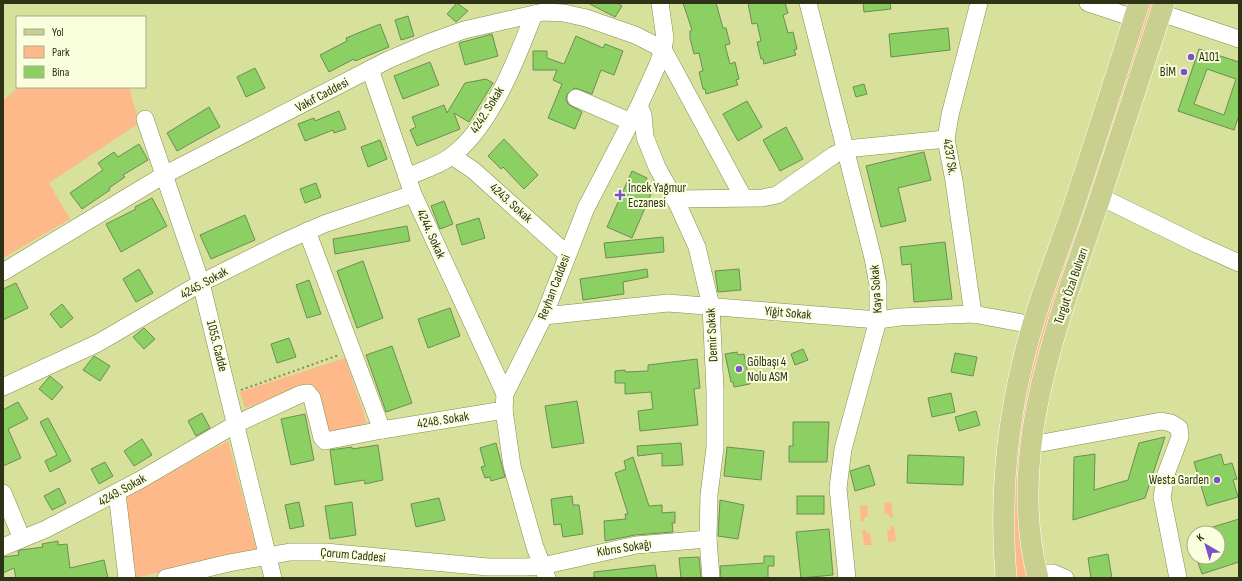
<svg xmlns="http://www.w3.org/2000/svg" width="1242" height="581" font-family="'Sofia Sans Condensed',sans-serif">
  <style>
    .green { fill: #feb98a }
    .building { fill: #8ccf62; stroke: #6a8e55; fill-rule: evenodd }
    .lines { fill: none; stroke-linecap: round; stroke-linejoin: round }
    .minor-casing { stroke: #858d4a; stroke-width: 18 }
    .major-casing { stroke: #fff; stroke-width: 22 }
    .path { stroke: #858c5a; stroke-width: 2; stroke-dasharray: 2 3; stroke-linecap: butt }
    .minor { stroke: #fff; stroke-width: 17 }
    .major { stroke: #c8cf8f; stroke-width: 21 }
    .poi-dot { fill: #7a52cc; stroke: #f9fedc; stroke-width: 1.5 }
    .labels { text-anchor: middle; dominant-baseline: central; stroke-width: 4; stroke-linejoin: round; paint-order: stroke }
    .poi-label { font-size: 13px; fill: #2e3216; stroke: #f9fedc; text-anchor: start }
    .street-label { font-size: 13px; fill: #2e3216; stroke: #f9fedc }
  </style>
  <rect width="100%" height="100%" fill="#d7e19b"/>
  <g class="green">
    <path d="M1147 3H1155L1047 332 1028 578H1016L1013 526 1015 457 1035 346Z"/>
    <path d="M18 87H129L139 123 49 183 70 219 3 258V101Z"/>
    <path d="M345 358 367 423 330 434 312 385 245 408 240 392Z"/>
    <path d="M228 441 257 551 134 578 126 497Z"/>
    <path d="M891 502 893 518H890L889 514H885L884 503Z"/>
    <path d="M867 505 868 516 865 517 864 521H861L860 506Z"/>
    <path d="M891 526H894L896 541 888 542 887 531 890 530Z"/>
    <path d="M862 530H866L867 534 870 533 872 545H864Z"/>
  </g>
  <g class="building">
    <path d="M457 3 468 11 456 22 447 14Z"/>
    <path d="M588 3H617L622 6 615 17Z"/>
    <path d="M683 3H716L723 28H726L730 44 725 45 730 64 735 62 739 79 736 80 738 85 706 94 705 89H703L699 72 703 71 699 53 694 54 690 38V31L692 30Z"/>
    <path d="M748 3H785L788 13 783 15 788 33 793 32 797 49 794 50 796 55 764 64 763 59H761L757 42 761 41 757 23 752 24Z"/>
    <path d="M863 3H890L891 9 864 12Z"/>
    <path d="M408 16 414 36 401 40 395 20Z"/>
    <path d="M380 24 389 47 355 61 354 59 329 72 320 55 347 41 346 38Z"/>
    <path d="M948 28 950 50 891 57 889 34Z"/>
    <path d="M492 34 498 56 465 65 459 43Z"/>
    <path d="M576 36 603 48 605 44 623 51 614 75 601 70 592 94 575 88 567 94 566 99 568 104 582 112 575 129 548 118 562 84 553 80 557 70H533V51H547V58L564 64Z"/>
    <path d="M1199 49 1239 62V115L1234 130 1178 111ZM1207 69 1236 79 1224 115 1194 104Z"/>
    <path d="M430 62 439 85 403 99 394 76Z"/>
    <path d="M255 68 265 88 246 97 237 77Z"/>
    <path d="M486 79 493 83 469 122 454 113 460 129 417 146 410 130 416 127 412 117 444 105 447 113 465 83Z"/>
    <path d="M864 84 867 94 856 97 853 87Z"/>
    <path d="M747 101 762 127 738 141 723 114Z"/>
    <path d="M209 107 220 127 177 151 167 133Z"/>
    <path d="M339 111 346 129 334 133 333 130 305 141 298 124 314 118 315 121Z"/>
    <path d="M786 127 803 159 780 171 763 140Z"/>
    <path d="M504 139 538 175 524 189 503 167 501 169 488 156Z"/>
    <path d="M380 140 387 159 368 167 361 147Z"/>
    <path d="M139 144 148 160 123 175 125 177 109 188 110 190 82 209 70 193 103 170 98 163 114 152 118 157Z"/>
    <path d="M924 152 931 180 898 188 906 221 881 227 866 166Z"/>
    <path d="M632 171 647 178 642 190 651 194 632 238 607 227Z"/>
    <path d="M316 183 321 197 305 203 300 189Z"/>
    <path d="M152 198 167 226 121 252 106 224 136 209 135 207Z"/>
    <path d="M444 201 453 224 440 229 431 206Z"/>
    <path d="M245 215 255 240 211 259 200 235Z"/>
    <path d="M479 218 485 238 462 245 456 225Z"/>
    <path d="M407 226 410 241 335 254 333 239Z"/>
    <path d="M663 237 664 252 606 258 604 243Z"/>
    <path d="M945 242 952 299 914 302 911 264 902 265 900 247Z"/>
    <path d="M363 261 383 318 357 328 337 271Z"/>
    <path d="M139 269 153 293 136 302 123 279Z"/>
    <path d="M647 269 648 277 623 282 624 294 583 300 580 279Z"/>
    <path d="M739 269 741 290 718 292 715 271Z"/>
    <path d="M309 280 321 314 307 318 296 285Z"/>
    <path d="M16 283 28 308 3 320V289Z"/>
    <path d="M62 304 73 318 61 328 50 314Z"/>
    <path d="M450 308 460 336 428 348 418 319Z"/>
    <path d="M144 328 155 339 144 349 133 337Z"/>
    <path d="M289 338 296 357 277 363 271 344Z"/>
    <path d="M392 346 412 403 386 412 366 355Z"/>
    <path d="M803 349 808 360 795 365 791 354Z"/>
    <path d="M737 352 738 355 744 354 750 384 734 387 733 382H731L725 354Z"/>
    <path d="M955 353 977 357 973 376 951 372Z"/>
    <path d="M94 356 110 366 100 381 83 370Z"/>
    <path d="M697 359 700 388 694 389 698 425 640 431 638 411 653 409 651 392 625 394V383H615V371L625 370V372L648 371V365Z"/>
    <path d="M50 376 63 387 52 400 39 389Z"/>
    <path d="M951 393 955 412 932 417 928 398Z"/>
    <path d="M577 401 584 443 552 448 545 406Z"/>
    <path d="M18 402 28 419 8 429 21 458 3 466V410Z"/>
    <path d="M976 411 980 425 959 431 955 417Z"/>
    <path d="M202 413 210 428 196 436 188 421Z"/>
    <path d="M305 414 314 460 291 465 281 419Z"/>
    <path d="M48 418 71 461 50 472 45 461 57 455 40 422Z"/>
    <path d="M793 422H829L827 462H789V446H793Z"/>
    <path d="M1165 437 1145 498 1073 520 1074 457 1095 454 1094 490 1128 480 1139 443Z"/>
    <path d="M142 439 152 455 134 466 124 451Z"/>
    <path d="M496 443 505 477 491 481 490 477 485 478 481 467 485 466 480 448Z"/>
    <path d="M681 443 683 465 662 466V453L638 456 637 446Z"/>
    <path d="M378 445 383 480 365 484 364 480 335 485 330 450 352 447V449Z"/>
    <path d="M727 447 764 451 761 480 724 476Z"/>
    <path d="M1221 454 1224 465 1232 463 1237 479 1233 480 1238 497 1207 506 1194 462Z"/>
    <path d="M908 455 964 457 963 485 907 483Z"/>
    <path d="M633 457 649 506 662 505V513L675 512V523H672L673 532 635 535 605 541 604 521 626 519 625 514H628L615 473 626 469 624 461Z"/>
    <path d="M105 462 113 476 99 484 91 469Z"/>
    <path d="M869 465 875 485 855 491 850 471Z"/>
    <path d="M59 488 66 503 52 510 44 496Z"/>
    <path d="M572 496 573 505H579L583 534 563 537 561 524 554 525 551 499Z"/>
    <rect x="797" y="496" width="27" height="18"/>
    <path d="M439 498 445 520 416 527 411 504Z"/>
    <path d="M720 500 744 505 738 539 718 536Z"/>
    <path d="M299 502 304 526 290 529 285 505Z"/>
    <path d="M352 502 356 535 330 539 325 506Z"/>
    <path d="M1239 519V562L1202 574 1196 557H1218V533H1200V531Z"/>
    <path d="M829 529 833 575 801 578 796 532Z"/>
    <path d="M58 541V545L67 544 70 568 104 560 108 578H16L14 568 3 573V557L19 555 18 551 21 550 43 547 42 544Z"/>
    <path d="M1108 554 1112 578H1091L1088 558Z"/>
    <path d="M764 556H774V566H768V578H721L720 566 764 563Z"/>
    <path d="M699 557 701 578H681L679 558Z"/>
    <path d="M655 565 657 578H594V572Z"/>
  </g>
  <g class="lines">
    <defs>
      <g id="minor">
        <path d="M808 3 873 258 878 285V320L843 449 838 488 847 578"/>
        <path d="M1088 3 1134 18"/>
        <path d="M1161 13 1239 39"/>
        <path d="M370 69 413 194 505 394"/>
        <path d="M576 98 631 122"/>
        <path d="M639 106 643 115 645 137 657 167 678 205 697 247 711 306 715 390V448L709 495 708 539 711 578"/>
        <path d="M145 119 201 283 273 578"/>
        <path d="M452 156 473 170 567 254"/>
        <path d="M407 177C423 170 441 165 454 154 492 124 517 58 534 14"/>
        <path d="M1101 197 1199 245 1239 263"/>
        <path d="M675 199 762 198 777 195 834 155 846 149 946 139"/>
        <path d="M307 231 382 430"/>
        <path d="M3 272 164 175 388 60 428 43 464 30 543 12 564 13 586 18 635 35 663 49 743 197"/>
        <path d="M973 314 954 181 946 139 950 115 979 3"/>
        <path d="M544 316 668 303 878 320 900 317 973 314 1033 325"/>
        <path d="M3 387 98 343 201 283 281 243 324 224 413 194"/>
        <path d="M1031 445 1161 421 1171 423 1179 428 1180 437 1166 474 1162 497 1178 578"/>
        <path d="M3 493 22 539"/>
        <path d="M117 493 127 578"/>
        <path d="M3 547 46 529 77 513 140 480 236 424 301 394 308 393 312 398 322 438 325 441 382 430 504 410"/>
        <path d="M1036 573H1053L1065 578"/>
        <path d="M166 578 229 563 290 552H325L488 567H524L542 566 636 545 708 539"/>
        <path d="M547 578 535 547 512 466 504 410 505 394 544 316 586 208 639 106 658 64 663 49 665 38 660 3"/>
      </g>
      <g id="major">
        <path d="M1006 578C999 492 1008 407 1033 324 1046 280 1064 237 1078 193 1099 130 1119 66 1139 3"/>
        <path d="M1038 578C1005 451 1059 320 1099 201 1121 135 1142 69 1164 3"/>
      </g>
    </defs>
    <use href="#minor" class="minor-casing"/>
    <use href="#major" class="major-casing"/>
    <path class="path" d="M241 390 339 355"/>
    <use href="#minor" class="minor"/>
    <use href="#major" class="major"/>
  </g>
  <g class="poi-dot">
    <circle cx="1191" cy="57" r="4"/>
    <circle cx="1184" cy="72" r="4"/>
    <path d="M618 189h4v4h4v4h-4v4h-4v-4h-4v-4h4z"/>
    <circle cx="739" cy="369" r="4"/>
    <circle cx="1217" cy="480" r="4"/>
  </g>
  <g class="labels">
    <g class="poi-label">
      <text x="1199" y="57">A101</text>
      <text x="1176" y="72" text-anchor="end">BİM</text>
      <text x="628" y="188">İncek Yağmur<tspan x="628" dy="15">Eczanesi</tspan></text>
      <text x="747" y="362">Gölbaşı 4<tspan x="747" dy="15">Nolu ASM</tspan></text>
      <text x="1209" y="480" text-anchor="end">Westa Garden</text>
    </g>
    <g class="street-label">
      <text transform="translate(322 95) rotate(-28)">Vakıf Caddesi</text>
      <text transform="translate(487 110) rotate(-58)">4242. Sokak</text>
      <text transform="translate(950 157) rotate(81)">4237 Sk.</text>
      <text transform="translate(511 203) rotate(42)">4243. Sokak</text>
      <text transform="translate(431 234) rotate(66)">4244. Sokak</text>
      <text transform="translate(204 283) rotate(-29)">4245. Sokak</text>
      <text transform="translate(1071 286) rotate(-71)">Turgut Özal Bulvarı</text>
      <text transform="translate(554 287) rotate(-69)">Reyhan Caddesi</text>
      <text transform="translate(876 289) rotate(-94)">Kaya Sokak</text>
      <text transform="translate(788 313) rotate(5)">Yiğit Sokak</text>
      <text transform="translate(712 335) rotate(-93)">Demir Sokak</text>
      <text transform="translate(217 346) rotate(76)">1055. Cadde</text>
      <text transform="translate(443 420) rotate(-9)">4248. Sokak</text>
      <text transform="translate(122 490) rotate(-29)">4249. Sokak</text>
      <text transform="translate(624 548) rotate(-9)">Kıbrıs Sokağı</text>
      <text transform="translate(353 555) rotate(5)">Çorum Caddesi</text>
    </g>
  </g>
  <rect width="1242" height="581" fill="none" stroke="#2e3216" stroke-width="8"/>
  <rect x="16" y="16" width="130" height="72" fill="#f9fedc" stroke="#a8ac8d"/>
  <rect x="24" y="29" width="20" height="6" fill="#c8cf8f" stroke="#a8ac8d"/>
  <text x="52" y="36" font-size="12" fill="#2e3216">Yol</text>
  <rect x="24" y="46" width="20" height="12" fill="#feb98a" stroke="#a8ac8d"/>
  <text x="52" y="56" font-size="12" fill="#2e3216">Park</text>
  <rect x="24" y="66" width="20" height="12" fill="#8ccf62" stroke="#a8ac8d"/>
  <text x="52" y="76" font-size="12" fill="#2e3216">Bina</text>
  <g transform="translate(1206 545) rotate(322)"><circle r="19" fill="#f9fedc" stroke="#a8ac8d"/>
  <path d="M0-3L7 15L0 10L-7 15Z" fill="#7a52cc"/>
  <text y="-6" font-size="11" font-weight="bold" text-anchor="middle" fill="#2e3216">K</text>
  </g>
</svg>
